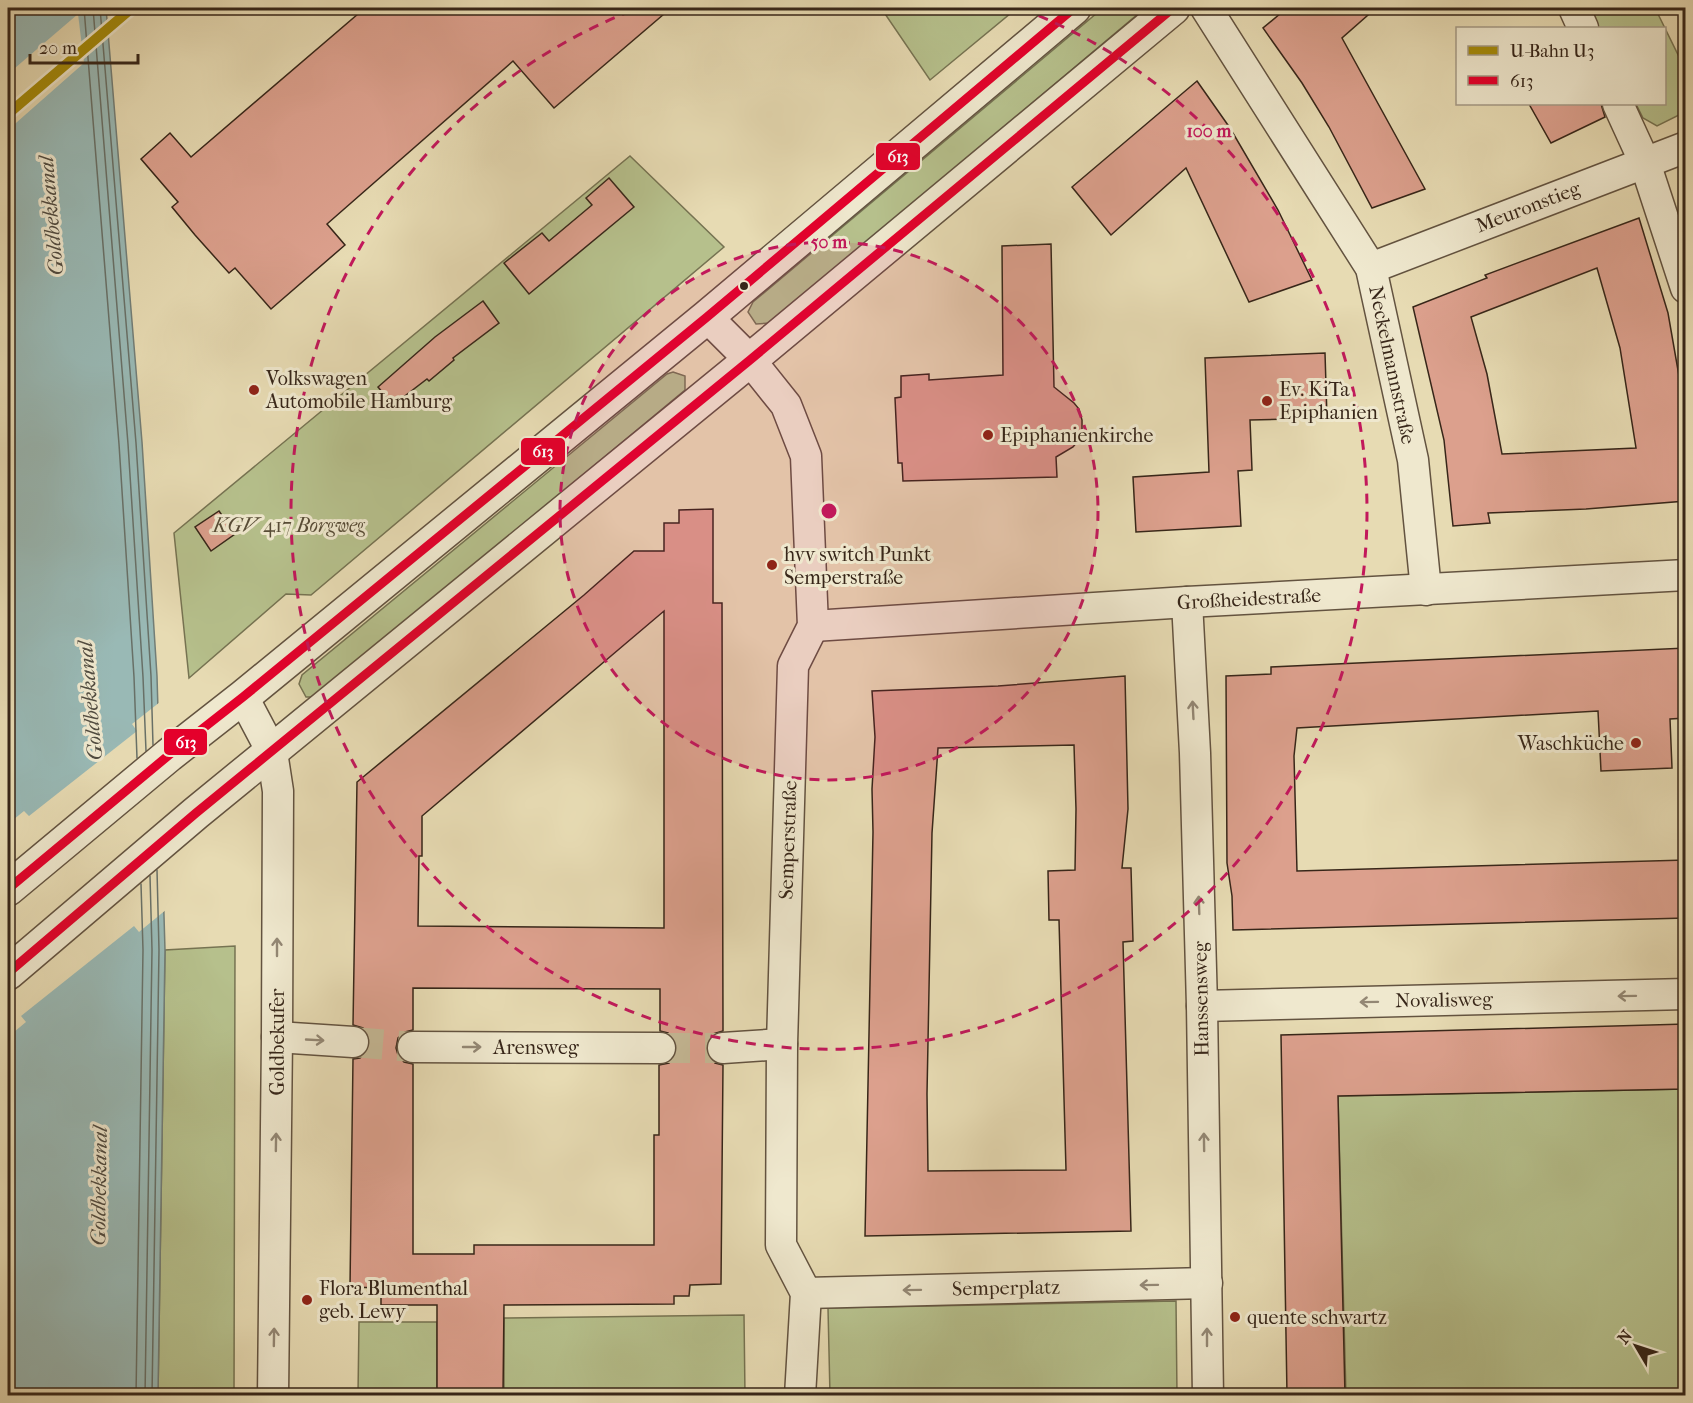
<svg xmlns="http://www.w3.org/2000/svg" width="1693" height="1403" font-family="'IM FELL French Canon',serif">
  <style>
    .green { fill: #b6c08c; stroke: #767352; stroke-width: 1.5 }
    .water { fill: #99b9b5; stroke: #727e77; stroke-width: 1.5 }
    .pier { fill: #e7dbb3 }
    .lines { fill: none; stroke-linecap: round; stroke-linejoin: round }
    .shore { stroke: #687067; stroke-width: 1.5 }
    .building { fill: #dca08d; stroke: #372619; stroke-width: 1.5; fill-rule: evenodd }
    .minor-tunnel { stroke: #c4b794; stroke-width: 30; stroke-dasharray: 30 15; stroke-linecap: butt }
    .minor-casing { stroke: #635340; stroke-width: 33 }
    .tertiary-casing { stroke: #635340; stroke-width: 36 }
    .minor { stroke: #efe8ce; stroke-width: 30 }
    .tertiary { stroke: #efe8ce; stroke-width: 33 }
    .bus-1-casing { stroke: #efe8ce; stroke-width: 14 }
    .bus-1 { stroke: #e4002b; stroke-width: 9 }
    .metro-1-casing { stroke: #efe8ce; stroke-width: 15 }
    .metro-1 { stroke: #a58b0b; stroke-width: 10 }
    .oneway { stroke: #938774 }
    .ring { fill: none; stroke: #c2185b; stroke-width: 3; stroke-dasharray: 10 8 }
    .bus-dot { fill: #372619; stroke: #efe8ce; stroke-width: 2 }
    .poi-dot { fill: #8f2418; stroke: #efe8ce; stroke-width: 2 }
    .labels { text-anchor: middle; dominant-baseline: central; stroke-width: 6; stroke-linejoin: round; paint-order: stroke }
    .street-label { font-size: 20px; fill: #372619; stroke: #efe8ce }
    .poi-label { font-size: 20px; fill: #372619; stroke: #efe8ce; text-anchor: start }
    .park-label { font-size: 20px; font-style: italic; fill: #574c36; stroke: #efe8ce }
    .water-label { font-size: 21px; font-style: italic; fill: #504b40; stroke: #efe8ce }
    .centre { fill: #c2185b; stroke: #efe8ce; stroke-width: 3 }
    .ring-label { font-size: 18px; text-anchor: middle; font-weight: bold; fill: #c2185b; stroke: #efe8ce; stroke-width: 6; stroke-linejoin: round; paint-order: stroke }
    .line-badge { stroke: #efe8ce; stroke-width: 2 }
    .badge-label { font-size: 16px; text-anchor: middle; font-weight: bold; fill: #fff }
  </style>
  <rect width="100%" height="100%" fill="#e7dbb3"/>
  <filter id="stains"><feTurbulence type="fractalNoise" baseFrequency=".00333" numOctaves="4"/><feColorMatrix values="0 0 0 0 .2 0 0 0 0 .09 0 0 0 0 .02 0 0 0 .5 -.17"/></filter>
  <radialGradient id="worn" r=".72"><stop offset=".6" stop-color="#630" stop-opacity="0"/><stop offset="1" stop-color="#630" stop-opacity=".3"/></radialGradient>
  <g class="green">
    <path d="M881 8H1017L930 80Z"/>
    <path d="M1103 8H1145L771 323 756 324 748 312 753 302Z"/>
    <path d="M1590 8H1655L1685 69V112L1657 126 1643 118 1636 104H1664V28H1598Z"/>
    <path d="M630 156 724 247 311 595 286 594 189 678 174 533Z"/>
    <path d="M673 372 685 376V390L316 697H306L299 684 302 675 667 374Z"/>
    <path d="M235 946 234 1395H158L165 950Z"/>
    <path d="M1685 1089V1395H1346L1338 1096Z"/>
    <path d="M1176 1301 1177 1395H830L828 1308Z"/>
    <path d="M744 1315 745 1395 504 1396V1318Z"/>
    <path d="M359 1322H437V1395H358Z"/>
  </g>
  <path class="water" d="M8 8H106L142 442 157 676 165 950 158 1395H8Z"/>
  <g class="pier">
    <path d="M78 14 84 63 8 130V74Z"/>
    <path d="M160 702 167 909 139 932 134 926 21 1016 26 1022 8 1037V824L24 811 29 816 137 731 132 724Z"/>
  </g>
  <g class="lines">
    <g class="shore">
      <path d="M84 8 119 444 134 677 137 758"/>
      <path d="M93 8 128 444 143 677 146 751"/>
      <path d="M100 8 136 443 151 676 153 745"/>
      <path d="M136 1396 143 950 141 884"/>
      <path d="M145 1396 152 950 150 876"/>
      <path d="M152 1396 159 950 157 870"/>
    </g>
  </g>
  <g class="building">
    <path d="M365 8H671L554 108 513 61 327 224 345 245 271 309 235 268 229 273 195 235 172 207 178 202 141 159 170 133 191 157Z"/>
    <path d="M1287 8H1376L1342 38 1425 189 1372 208 1329 127 1302 83 1263 28Z"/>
    <path d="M1197 81 1230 128 1278 210 1312 280 1249 302 1186 168 1111 235 1072 187Z"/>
    <path d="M1529 104H1601L1605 117 1551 143Z"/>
    <path d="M609 178 634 207 529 294 504 263 542 233 549 241 592 205 586 198Z"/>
    <path d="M1639 218 1668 313 1686 416V501L1586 509 1488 513 1490 523 1453 526 1444 440 1413 307 1487 278 1485 275ZM1597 268 1620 348 1636 448 1502 454 1487 374 1471 317Z"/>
    <path d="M1051 244 1054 387 1074 403 1079 409 1082 420V430L1079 440 1073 447 1056 457 1057 477 903 481 902 463H898L895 398 901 397V376L929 374V380L1003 375 1002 246Z"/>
    <path d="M483 301 499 323 453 358 454 360 429 381 427 379 393 405 378 387 435 337Z"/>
    <path d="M1325 353 1327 418 1250 420 1252 470 1238 471 1241 526 1136 532 1133 477 1209 472 1205 358Z"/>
    <path d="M713 509V603H722L723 1031 713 1034 707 1041 706 1049 709 1058 715 1063 723 1065 721 1284 690 1285 689 1296H674V1304L504 1305 503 1395H437V1305H381V1288L350 1287 353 1059 360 1058 367 1052 370 1043 369 1035 363 1028 353 1025 357 782 584 595 634 551H664V523H679V510ZM664 611V928L418 926 419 856H422V816ZM413 988 660 989V1031L668 1033 675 1039 677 1049 675 1057 669 1063 659 1065V1135H654V1245H474V1254H413V1064L404 1062 398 1055 396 1048 398 1038 405 1032 413 1030Z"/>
    <path d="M219 511 235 534 211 551 195 527Z"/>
    <path d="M1686 648V718L1670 719 1672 768 1601 771 1598 711 1297 728 1294 756 1297 871 1686 860V918L1233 930 1232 896 1227 863 1226 676 1271 674V667Z"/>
    <path d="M1125 676 1128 809 1122 868H1131L1133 941 1123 942 1131 1231 865 1236 873 832 872 789 875 737 872 691 998 686ZM1074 745 1076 809 1075 870 1048 871 1049 920H1059L1066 1170 928 1171 927 1094 932 833 938 748Z"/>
    <path d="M1686 1024V1089L1338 1096 1345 1395H1287L1281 1035Z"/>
  </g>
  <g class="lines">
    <g class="minor-tunnel">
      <path d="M353 1042 413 1047"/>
      <path d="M660 1048H723"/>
    </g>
    <defs>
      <g id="minor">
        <path d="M1206 8 1371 268 1413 460 1426 590"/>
        <path d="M1574 8 1583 28"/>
        <path d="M1618 104 1645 163 1686 288"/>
        <path d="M1371 268 1686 147"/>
        <path d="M707 317 750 360 786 405 806 456 813 626 793 666 782 1044 781 1245 806 1293 800 1396"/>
        <path d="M1187 602 1195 753 1202 1006 1208 1396"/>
        <path d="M813 626 1187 602 1686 575"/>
        <path d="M243 697 272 752 278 791 277 1037 273 1396"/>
        <path d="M1202 1006 1686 994"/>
        <path d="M277 1037 353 1042"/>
        <path d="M413 1047 660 1048"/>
        <path d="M723 1048 782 1044"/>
        <path d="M806 1293 1207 1283"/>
      </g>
      <g id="tertiary">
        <path d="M8 889 169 755 243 697 707 317 1074 8"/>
        <path d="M8 973 196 813 750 360 1173 8"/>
      </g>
    </defs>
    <use href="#minor" class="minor-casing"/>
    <use href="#tertiary" class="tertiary-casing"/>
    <use href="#minor" class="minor"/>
    <use href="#tertiary" class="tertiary"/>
    <defs>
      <g id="bus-1">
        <path d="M8 889 169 755 243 697 707 317 1074 8"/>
        <path d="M8 973 196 813 750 360 1173 8"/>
      </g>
    </defs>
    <use href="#bus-1" class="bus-1-casing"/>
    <use href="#bus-1" class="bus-1"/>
    <defs>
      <path id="metro-1" d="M8 114 132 8"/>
    </defs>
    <use href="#metro-1" class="metro-1-casing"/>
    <use href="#metro-1" class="metro-1"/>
  </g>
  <defs><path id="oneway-shaft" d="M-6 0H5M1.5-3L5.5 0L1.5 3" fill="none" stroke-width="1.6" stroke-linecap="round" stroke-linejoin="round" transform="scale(1.5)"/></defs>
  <g class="oneway">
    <use href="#oneway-shaft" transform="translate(1193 710) rotate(-93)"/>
    <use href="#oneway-shaft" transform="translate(1199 905) rotate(-92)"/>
    <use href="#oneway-shaft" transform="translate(277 947) rotate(-90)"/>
    <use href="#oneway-shaft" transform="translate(1627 996) rotate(179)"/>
    <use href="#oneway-shaft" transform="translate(1369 1002) rotate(179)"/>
    <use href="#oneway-shaft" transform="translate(315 1040) rotate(3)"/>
    <use href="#oneway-shaft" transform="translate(472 1047)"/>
    <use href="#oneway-shaft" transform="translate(276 1142) rotate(-89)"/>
    <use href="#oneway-shaft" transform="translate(1204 1142) rotate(-91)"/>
    <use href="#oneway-shaft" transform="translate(1149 1285) rotate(179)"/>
    <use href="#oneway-shaft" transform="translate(912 1290) rotate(179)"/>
    <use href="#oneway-shaft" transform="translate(274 1337) rotate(-89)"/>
    <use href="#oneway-shaft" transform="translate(1207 1337) rotate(-90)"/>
  </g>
  <circle cx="829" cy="511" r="269" fill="#c2185b" fill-opacity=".12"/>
  <g class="ring">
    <circle cx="829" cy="511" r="269"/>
    <path d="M1022 9A538 538 0 1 1 636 9"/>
  </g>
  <circle class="bus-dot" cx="744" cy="286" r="5"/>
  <g class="poi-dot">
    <circle cx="254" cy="390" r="6"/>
    <circle cx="1267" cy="401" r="6"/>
    <circle cx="988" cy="435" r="6"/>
    <circle cx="772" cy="565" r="6"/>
    <circle cx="1636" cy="743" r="6"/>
    <circle cx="307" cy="1300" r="6"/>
    <circle cx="1235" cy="1317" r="6"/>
  </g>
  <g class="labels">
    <g class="street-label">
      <text transform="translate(1528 207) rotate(-21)">Meuronstieg</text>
      <text transform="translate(1392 365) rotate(78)">Neckelmannstraße</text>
      <text transform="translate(1249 599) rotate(-3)">Großheidestraße</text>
      <text transform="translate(788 840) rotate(-88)">Semperstraße</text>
      <text transform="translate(1201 999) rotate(-91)">Hanssensweg</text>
      <text transform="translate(1444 1000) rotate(-1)">Novalisweg</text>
      <text transform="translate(277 1042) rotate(-90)">Goldbekufer</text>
      <text x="536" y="1047">Arensweg</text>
      <text transform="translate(1006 1288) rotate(-1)">Semperplatz</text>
    </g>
    <g class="poi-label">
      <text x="266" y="378">Volkswagen<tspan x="266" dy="23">Automobile Hamburg</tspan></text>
      <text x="1279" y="389">Ev. KiTa<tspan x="1279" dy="23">Epiphanien</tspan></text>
      <text x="1000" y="435">Epiphanienkirche</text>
      <text x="784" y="554">hvv switch Punkt<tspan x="784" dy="23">Semperstraße</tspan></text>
      <text x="1624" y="743" text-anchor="end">Waschküche</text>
      <text x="319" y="1288">Flora Blumenthal<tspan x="319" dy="23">geb. Lewy</tspan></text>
      <text x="1247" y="1317">quente schwartz</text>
    </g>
    <g class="park-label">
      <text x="289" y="525">KGV 417 Borgweg</text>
    </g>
    <g class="water-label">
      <text transform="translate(51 216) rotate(-95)">Goldbekkanal</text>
      <text transform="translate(90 701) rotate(-95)">Goldbekkanal</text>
      <text transform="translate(99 1186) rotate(-89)">Goldbekkanal</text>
    </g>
  </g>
  <circle cx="829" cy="511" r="9" class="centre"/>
  <g class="ring-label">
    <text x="1209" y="137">100 m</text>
    <text x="829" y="248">50 m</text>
  </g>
  <g class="line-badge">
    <rect x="875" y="142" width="46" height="29" rx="6" fill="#e4002b"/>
    <rect x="520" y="437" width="46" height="29" rx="6" fill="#e4002b"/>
    <rect x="163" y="728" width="45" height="28" rx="6" fill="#e4002b"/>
  </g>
  <g class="badge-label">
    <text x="898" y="162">613</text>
    <text x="543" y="457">613</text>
    <text x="186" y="748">613</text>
  </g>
  <rect width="1693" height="1403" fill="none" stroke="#e7dbb3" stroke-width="30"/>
  <rect x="9" y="9" width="1675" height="1385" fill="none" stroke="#372619" stroke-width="3"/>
  <rect x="15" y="15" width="1663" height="1373" fill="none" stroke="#372619" stroke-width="1.5"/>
  <rect x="1456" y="27" width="210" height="78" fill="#efe8ce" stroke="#a59a86" stroke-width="1.5"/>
  <rect x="1468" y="46" width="30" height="9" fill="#a58b0b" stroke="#a59a86" stroke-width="1.5"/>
  <text x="1510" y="57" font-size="18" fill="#372619">U-Bahn U3</text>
  <rect x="1468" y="76" width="30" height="9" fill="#e4002b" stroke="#a59a86" stroke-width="1.5"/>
  <text x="1510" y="87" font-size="18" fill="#372619">613</text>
  <g transform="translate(1636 1346) rotate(309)" stroke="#efe8ce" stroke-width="4.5" paint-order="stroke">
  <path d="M0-4.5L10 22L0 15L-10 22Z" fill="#372619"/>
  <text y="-9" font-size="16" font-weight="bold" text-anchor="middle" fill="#372619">N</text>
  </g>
  <path d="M30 54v9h108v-9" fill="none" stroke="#372619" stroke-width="3"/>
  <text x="39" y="54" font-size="18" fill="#372619" stroke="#efe8ce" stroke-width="4.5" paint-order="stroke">20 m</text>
  <rect width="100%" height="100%" filter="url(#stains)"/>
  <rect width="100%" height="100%" fill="url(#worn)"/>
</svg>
